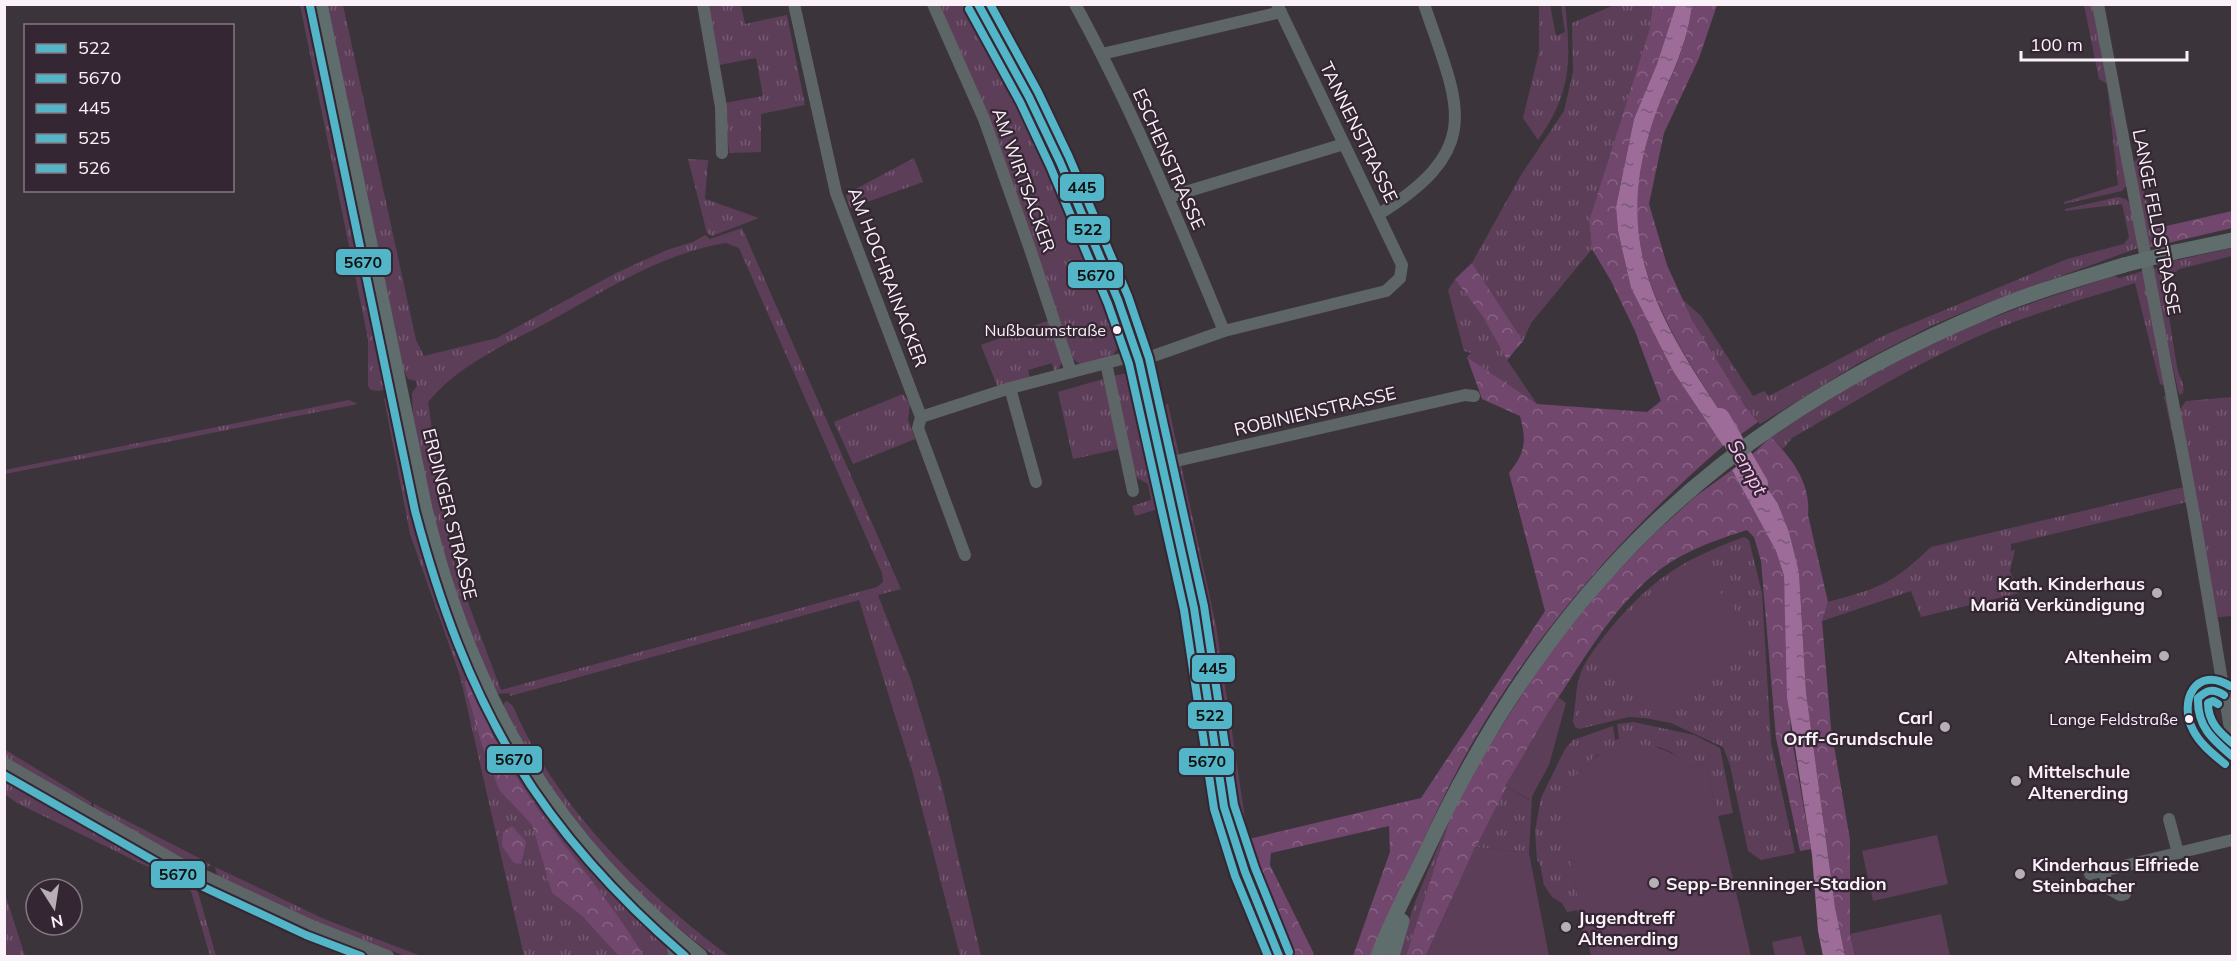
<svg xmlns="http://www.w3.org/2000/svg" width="2237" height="961" font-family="Mulish,sans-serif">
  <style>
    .grass { fill: url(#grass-tufts); fill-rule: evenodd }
    .forest { fill: url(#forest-crowns) }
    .garden { fill: #5d3e59 }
    .water { fill: url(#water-ripples) }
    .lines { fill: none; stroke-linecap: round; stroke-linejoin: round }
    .river { stroke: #9d6c98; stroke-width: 20 }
    .minor { stroke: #5e6567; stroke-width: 12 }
    .major { stroke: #5f6e6d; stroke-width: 15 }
    .major-bridge { stroke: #5f6e6d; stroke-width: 15 }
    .bus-1-casing { stroke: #342733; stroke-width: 12 }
    .bus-2-casing { stroke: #342733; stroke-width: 12 }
    .bus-3-casing { stroke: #342733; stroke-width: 12 }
    .bus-4-casing { stroke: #342733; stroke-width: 12 }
    .bus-5-casing { stroke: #342733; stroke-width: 12 }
    .bus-1 { stroke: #53b5c8; stroke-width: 8 }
    .bus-2 { stroke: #53b5c8; stroke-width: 8 }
    .bus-3 { stroke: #53b5c8; stroke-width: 8 }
    .bus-4 { stroke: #53b5c8; stroke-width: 8 }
    .bus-5 { stroke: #53b5c8; stroke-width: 8 }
    .bus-dot { fill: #fbf1f9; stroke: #342733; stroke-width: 2 }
    .poi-dot { fill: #b8afb6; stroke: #342733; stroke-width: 2 }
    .labels { text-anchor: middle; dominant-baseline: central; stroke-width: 4.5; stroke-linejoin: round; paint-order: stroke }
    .bus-label { font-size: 16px; fill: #fbf1f9; stroke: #342733; text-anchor: end }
    .street-label { font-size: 18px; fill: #fbf1f9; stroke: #342733 }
    .poi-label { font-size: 18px; font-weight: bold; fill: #fbf1f9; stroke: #342733; text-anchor: start }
    .water-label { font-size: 20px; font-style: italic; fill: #fec1f6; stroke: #342733 }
    .line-badge { stroke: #342733; stroke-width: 2 }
    .pale-badge-label { font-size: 16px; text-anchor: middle; font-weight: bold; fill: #111 }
  </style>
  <defs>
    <pattern id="grass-tufts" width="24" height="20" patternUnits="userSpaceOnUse" patternTransform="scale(1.5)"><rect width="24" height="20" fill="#5d3e59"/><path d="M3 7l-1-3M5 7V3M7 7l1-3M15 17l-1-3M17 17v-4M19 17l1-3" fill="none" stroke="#755a72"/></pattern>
    <pattern id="forest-crowns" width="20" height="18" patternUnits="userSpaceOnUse" patternTransform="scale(1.5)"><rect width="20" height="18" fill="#72476e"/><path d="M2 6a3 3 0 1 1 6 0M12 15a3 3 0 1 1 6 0" fill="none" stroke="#876283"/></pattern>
    <pattern id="water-ripples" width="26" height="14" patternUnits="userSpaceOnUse" patternTransform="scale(1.5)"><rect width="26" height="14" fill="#9d6c98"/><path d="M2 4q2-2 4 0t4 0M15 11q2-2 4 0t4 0" fill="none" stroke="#785c75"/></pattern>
  </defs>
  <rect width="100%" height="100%" fill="#3c343b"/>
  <g class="grass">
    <path d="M300 5H314L391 380 389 387 380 391 371 390 368 386V339Z"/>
    <path d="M326 5H343L416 340 424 356 497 338 616 273 667 250 693 242 705 235 710 239 742 228 901 589 878 595 911 680 940 778 981 956H960L912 770 859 600 510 696 509 693 497 694 470 636 434 520 413 415 412 393 417 386 416 381 408 379 401 365ZM726 243 739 248 882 573 883 582 877 587 501 690 455 568 444 515 428 402C459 364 509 343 550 321 606 290 662 253 726 243Z"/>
    <path d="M708 5H741L745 24 787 15 805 105 761 114V152L729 153 725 103 763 96 756 58 719 65Z"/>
    <path d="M936 5H973L1039 127 1106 286 1114 319 1109 320 1115 339 1120 338 1121 343 1113 355 1080 364 1070 357Z"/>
    <path d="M1539 5H1550L1556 36 1565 32 1561 5H1565C1571 59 1572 93 1538 140L1523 118 1539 52Z"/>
    <path d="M1614 5H1653L1649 31 1589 221 1592 249 1531 323 1523 341 1472 263 1521 175 1564 111 1573 72 1572 23Z"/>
    <path d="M2084 5H2094L2127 185 2122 191 2064 204V202L2118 185 2107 84 2099 79Z"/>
    <path d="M2143 155C2142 163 2141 172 2141 179 2144 207 2166 221 2147 248L2134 162Z"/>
    <path d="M914 158 923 182 850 208 846 196 848 193Z"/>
    <path d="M688 159 708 160 705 199 759 218 712 236 707 233Z"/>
    <path d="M2118 197 2126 199 2130 204 2138 248 1976 307 1933 325 1859 363 1760 424C1734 398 1697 333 1682 299L1701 316 1753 396 1764 391 1769 396 1887 334 2067 259 2124 244 2129 237 2122 204 2065 211V209Z"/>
    <path d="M2232 248V256L2179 269 2167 279C2164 292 2175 355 2178 371 2180 379 2185 384 2183 393L2179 395 2152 269 2168 265V262Z"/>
    <path d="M2143 271 2166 386 2160 384 2135 283C2074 302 2012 319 1955 347 1898 374 1846 407 1792 438L1783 449 1771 437C1809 412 1847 386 1888 364 1960 327 2037 300 2114 276L2120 278Z"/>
    <path d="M1455 279 1483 317 1507 360 1537 404 1467 357 1471 353 1464 351 1448 290Z"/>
    <path d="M1050 320 1063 360 1058 370 1054 372 1052 363 1028 370 1030 378 998 388 981 345Z"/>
    <path d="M1127 373 1128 377 1137 375 1167 502 1164 507 1135 516 1132 506 1151 500 1148 484 1134 476 1113 376Z"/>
    <path d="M1103 379 1119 449 1073 459 1058 392Z"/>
    <path d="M903 394 910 404 908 420 915 439 853 464 834 422Z"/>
    <path d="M2164 396H2167L2187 502 2011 544V551L2015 550 2010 571 2019 593 1921 617 1911 591 1822 621 1828 602C1879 588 1891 585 1931 547L2184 487Z"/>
    <path d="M2232 397V616L2218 617 2226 670 2180 409 2186 401Z"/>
    <path d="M384 398 395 401 446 606C476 692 517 770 574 841 598 871 659 925 670 956H644C602 886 542 826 503 754 490 730 482 703 469 679L464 682 482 746 499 790 532 825 552 893 582 916 620 955 524 956 460 676 410 534Z"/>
    <path d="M349 400 358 404 5 474V470Z"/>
    <path d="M1168 404 1216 626 1248 838 1240 841 1223 771 1209 656 1157 407Z"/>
    <path d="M1169 515 1191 614 1218 807 1225 835 1256 914V927L1251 926 1220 848 1212 816 1204 774 1191 649 1163 516Z"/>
    <path d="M1744 537 1749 540 1762 593 1771 743 1795 853 1761 860 1748 851 1730 765 1723 747 1671 723 1645 718 1629 717 1579 729 1575 727 1573 721C1576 706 1575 690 1580 675 1586 658 1599 643 1610 629 1653 578 1682 560 1744 537Z"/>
    <path d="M507 701 513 706C555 807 643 892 729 956H716L706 950 651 906 621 877 543 779 504 707V703Z"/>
    <path d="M1633 722 1694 735 1720 748 1733 813 1718 816 1706 764 1691 767 1671 752 1659 747 1597 755 1578 772 1564 833 1586 933H1583L1577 910 1567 912 1562 903 1552 897 1544 885 1540 864 1537 860 1535 831 1541 798 1565 749 1573 740 1613 726 1615 740 1619 739 1617 724Z"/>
    <path d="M4 749 92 803 90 805 5 757Z"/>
    <path d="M4 769 94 823 183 869 179 882 17 803 5 794Z"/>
    <path d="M1505 786 1529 800 1532 796 1529 853 1475 847Z"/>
    <path d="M94 804 197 857 211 865 206 869 196 865 94 810Z"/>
    <path d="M1452 813 1406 956H1397L1415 902Z"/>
    <path d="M215 867 324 919 421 956H405L324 925 217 875Z"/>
    <path d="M192 874 249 904 361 952 366 956H351L340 952 196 885 216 956H210L191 891 184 884Z"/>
    <path d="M5 894 25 956H5Z"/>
  </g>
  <g class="forest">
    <path d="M1653 5H1676L1657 64 1634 119 1616 207 1618 231 1631 288 1673 371 1723 446C1631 526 1547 619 1484 723 1439 797 1407 877 1373 956H1353L1390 852 1389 826 1271 853 1270 865 1314 954 1312 956H1287L1240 841 1421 798 1545 611 1509 473C1525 453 1527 442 1520 416L1482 399 1467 357 1537 404 1647 412 1661 401 1635 331 1611 281 1592 249 1589 221 1649 31Z"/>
    <path d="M1692 5H1717L1699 58 1664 133 1649 204 1667 265 1692 320 1746 408 1758 422 1737 437C1676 342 1611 258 1647 138 1662 90 1686 57 1692 5Z"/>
    <path d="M2232 211V228L2147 248 2154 238 2156 225 2162 227Z"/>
    <path d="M1472 263 1523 341 1507 360 1483 317 1455 279Z"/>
    <path d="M1771 437C1792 459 1811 483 1808 515L1828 602 1822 621 1831 728 1850 840V934L1855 956H1845L1835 907 1806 692 1799 572 1789 532 1778 504 1748 458Z"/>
    <path d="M1732 470 1776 551 1784 576 1791 734 1811 849 1800 851 1776 738 1761 561 1754 537 1747 530C1715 540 1679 553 1653 575 1619 604 1595 641 1571 678 1512 766 1469 860 1426 956H1406L1452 813 1478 764 1546 657 1606 583 1654 534 1696 496Z"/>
    <path d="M469 679C480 704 490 730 503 754 543 826 602 886 644 956H619L582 916 552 893 532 825 499 790 482 746 464 682Z"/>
    <path d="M512 826 526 842 521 864 514 863 502 846 503 832Z"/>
  </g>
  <g class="garden">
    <path d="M1097 315 1104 335 1084 341 1078 322Z"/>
    <path d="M1698 565 1753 632 1654 713 1599 647Z"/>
    <path d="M1558 697 1566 703 1549 765 1530 800 1505 786Z"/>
    <path d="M1634 744C1657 745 1674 752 1691 767L1706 764 1751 956H1591C1585 931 1580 905 1574 879 1570 860 1563 840 1562 820 1561 777 1594 748 1634 744Z"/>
    <path d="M1937 835 1948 884 1873 901 1862 851Z"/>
    <path d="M1475 847 1529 853 1549 956H1426Z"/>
    <path d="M1941 914 1950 956H1855L1850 934Z"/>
    <path d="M1801 936 1806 956H1775L1772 942Z"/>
  </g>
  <g class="water">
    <path d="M1676 5H1692C1686 56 1663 86 1649 134 1611 258 1672 338 1737 437L1723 446 1673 371 1631 288 1618 231 1616 207 1634 119 1657 64Z"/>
    <path d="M1748 458 1778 504 1789 532 1799 572 1806 692 1835 907 1845 956H1823L1818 931 1812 855 1787 697 1784 576 1776 551 1732 470Z"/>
  </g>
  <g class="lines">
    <path class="river" d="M1720 418 1758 484"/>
    <g class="minor">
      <path d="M703 4 721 107 722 153"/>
      <path d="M794 4 836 193 921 417 918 428 965 555"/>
      <path d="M933 4 984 119 1030 249 1071 372"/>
      <path d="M978 4 1029 97 1060 162 1118 300 1139 361 1194 608 1224 807 1245 872 1279 956"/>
      <path d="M1075 4C1133 110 1178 220 1224 331"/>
      <path d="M2098 4 2193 509 2232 740"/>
      <path d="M1102 54 1281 12"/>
      <path d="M1169 197 1344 144"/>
      <path d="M1379 214C1486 147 1459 107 1424 4"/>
      <path d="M1139 361 1224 331 1386 291 1400 278 1402 265 1277 4"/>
      <path d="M1106 363 1133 491"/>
      <path d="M1010 388 1036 482"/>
      <path d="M921 417 1010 388 1137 355"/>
      <path d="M1163 464 1465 395 1474 396"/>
      <path d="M2224 695 2216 690 2206 691 2198 698C2194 728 2212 739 2232 756"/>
      <path d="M4 763 188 868 310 925 388 956"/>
      <path d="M2169 819 2178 853"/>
      <path d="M2104 871 2108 888 2120 895 2125 894"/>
      <path d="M2090 874 2232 840"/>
      <path d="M668 931 675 956"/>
    </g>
    <g class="major">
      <path d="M320 4 425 509C470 694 551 837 700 956"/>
      <path d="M2175 252 2232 240"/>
      <path d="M1378 956C1391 920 1411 885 1427 850 1548 589 1722 422 1988 311 2032 292 2079 279 2124 265"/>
      <path d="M1392 956 1402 921"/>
    </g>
    <path class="major-bridge" d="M2124 265 2175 252"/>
    <defs>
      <g id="bus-1">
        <path d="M978 4 1029 97 1060 162 1118 300 1139 361 1194 608 1224 807 1245 872 1279 956"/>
        <path d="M2224 695C2213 688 2207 690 2198 698 2197 726 2212 739 2232 756"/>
      </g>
      <g id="bus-2">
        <path d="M310 6 415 511C466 702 534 826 685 956"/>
        <path d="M969 9 1020 102 1050 166 1108 304 1129 364 1184 610 1214 809 1235 876 1268 956"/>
        <path d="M4 775 184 878 306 935 361 956"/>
      </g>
      <path id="bus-3" d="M990 4 1038 92 1069 157 1128 296 1149 358 1204 606 1234 805 1255 868 1289 952"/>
      <path id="bus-4" d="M2225 764C2213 754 2200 744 2193 730 2178 701 2196 665 2230 686"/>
      <path id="bus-5" d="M2218 704 2213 701 2208 703C2208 722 2219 732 2232 743"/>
    </defs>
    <use href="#bus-1" class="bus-1-casing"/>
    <use href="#bus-2" class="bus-2-casing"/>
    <use href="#bus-3" class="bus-3-casing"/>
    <use href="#bus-4" class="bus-4-casing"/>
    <use href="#bus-5" class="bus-5-casing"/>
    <use href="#bus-1" class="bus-1"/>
    <use href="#bus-2" class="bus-2"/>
    <use href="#bus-3" class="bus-3"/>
    <use href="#bus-4" class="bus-4"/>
    <use href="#bus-5" class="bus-5"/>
  </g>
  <g class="bus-dot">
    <circle cx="1117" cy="330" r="5"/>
    <circle cx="2189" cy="719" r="5"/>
  </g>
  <g class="poi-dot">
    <circle cx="2157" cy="593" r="6"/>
    <circle cx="2164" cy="656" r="6"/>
    <circle cx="1945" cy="727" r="6"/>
    <circle cx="2016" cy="781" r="6"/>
    <circle cx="2020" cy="874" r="6"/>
    <circle cx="1654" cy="883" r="6"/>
    <circle cx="1566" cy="927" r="6"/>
  </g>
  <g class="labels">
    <g class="bus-label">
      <text x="1106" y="330">Nußbaumstraße</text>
      <text x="2178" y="719">Lange Feldstraße</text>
    </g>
    <g class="street-label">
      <text transform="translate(1359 132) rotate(64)">TANNENSTRASSE</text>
      <text transform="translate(1169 159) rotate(66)">ESCHENSTRASSE</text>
      <text transform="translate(1024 180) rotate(70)">AM WIRTSACKER</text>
      <text transform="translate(2157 222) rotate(79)">LANGE FELDSTRASSE</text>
      <text transform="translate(888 277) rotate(69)">AM HOCHRAINACKER</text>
      <text transform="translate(1315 411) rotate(-13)">ROBINIENSTRASSE</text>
      <text transform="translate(450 514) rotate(76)">ERDINGER STRASSE</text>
    </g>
    <g class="poi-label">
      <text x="2145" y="583" text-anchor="end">Kath. Kinderhaus<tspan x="2145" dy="21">Mariä Verkündigung</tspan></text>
      <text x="2152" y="656" text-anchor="end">Altenheim</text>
      <text x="1933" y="717" text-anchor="end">Carl<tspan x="1933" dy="21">Orff-Grundschule</tspan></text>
      <text x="2028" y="771">Mittelschule<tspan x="2028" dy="21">Altenerding</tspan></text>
      <text x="2032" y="864">Kinderhaus Elfriede<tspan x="2032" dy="21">Steinbacher</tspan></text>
      <text x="1666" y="883">Sepp-Brenninger-Stadion</text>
      <text x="1578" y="917">Jugendtreff<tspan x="1578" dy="21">Altenerding</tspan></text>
    </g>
    <g class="water-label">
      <text transform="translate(1748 467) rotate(61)">Sempt</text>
    </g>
  </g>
  <g class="line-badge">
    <rect x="1059" y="173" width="46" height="29" rx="6" fill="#53b5c8"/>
    <rect x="1066" y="215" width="45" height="29" rx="6" fill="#53b5c8"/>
    <rect x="335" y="248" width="57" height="28" rx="6" fill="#53b5c8"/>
    <rect x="1067" y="261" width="57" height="28" rx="6" fill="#53b5c8"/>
    <rect x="1191" y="654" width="45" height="29" rx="6" fill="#53b5c8"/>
    <rect x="1187" y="701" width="46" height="29" rx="6" fill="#53b5c8"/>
    <rect x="486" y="745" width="57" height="29" rx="6" fill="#53b5c8"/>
    <rect x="1178" y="747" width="57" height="29" rx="6" fill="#53b5c8"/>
    <rect x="150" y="860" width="56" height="29" rx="6" fill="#53b5c8"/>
  </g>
  <g class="pale-badge-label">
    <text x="1082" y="193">445</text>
    <text x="1088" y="235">522</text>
    <text x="363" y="268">5670</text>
    <text x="1096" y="281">5670</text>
    <text x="1213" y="674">445</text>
    <text x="1210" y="721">522</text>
    <text x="514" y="765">5670</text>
    <text x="1207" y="767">5670</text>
    <text x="178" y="880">5670</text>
  </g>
  <rect width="2237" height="961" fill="none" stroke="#fbf1f9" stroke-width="12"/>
  <rect x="24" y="24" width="210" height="168" fill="#342733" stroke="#847882" stroke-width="1.5"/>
  <rect x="36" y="44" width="30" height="9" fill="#53b5c8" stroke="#847882" stroke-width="1.5"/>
  <text x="78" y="54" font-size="18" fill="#fbf1f9">522</text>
  <rect x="36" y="74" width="30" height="9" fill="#53b5c8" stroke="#847882" stroke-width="1.5"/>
  <text x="78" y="84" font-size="18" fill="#fbf1f9">5670</text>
  <rect x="36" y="104" width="30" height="9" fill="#53b5c8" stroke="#847882" stroke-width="1.5"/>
  <text x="78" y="114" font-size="18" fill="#fbf1f9">445</text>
  <rect x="36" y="134" width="30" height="9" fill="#53b5c8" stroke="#847882" stroke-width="1.5"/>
  <text x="78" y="144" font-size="18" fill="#fbf1f9">525</text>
  <rect x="36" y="164" width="30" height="9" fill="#53b5c8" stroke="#847882" stroke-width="1.5"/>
  <text x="78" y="174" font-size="18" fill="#fbf1f9">526</text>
  <g transform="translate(54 907) rotate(168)"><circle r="28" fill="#342733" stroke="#847882" stroke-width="1.5"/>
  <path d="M0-4.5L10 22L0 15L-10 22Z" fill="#b8afb6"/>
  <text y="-9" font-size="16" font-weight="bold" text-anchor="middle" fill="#fbf1f9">N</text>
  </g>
  <path d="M2021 51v9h166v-9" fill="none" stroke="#fbf1f9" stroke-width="3"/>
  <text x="2030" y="51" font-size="18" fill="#fbf1f9" stroke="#342733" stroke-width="4.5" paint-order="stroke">100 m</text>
</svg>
